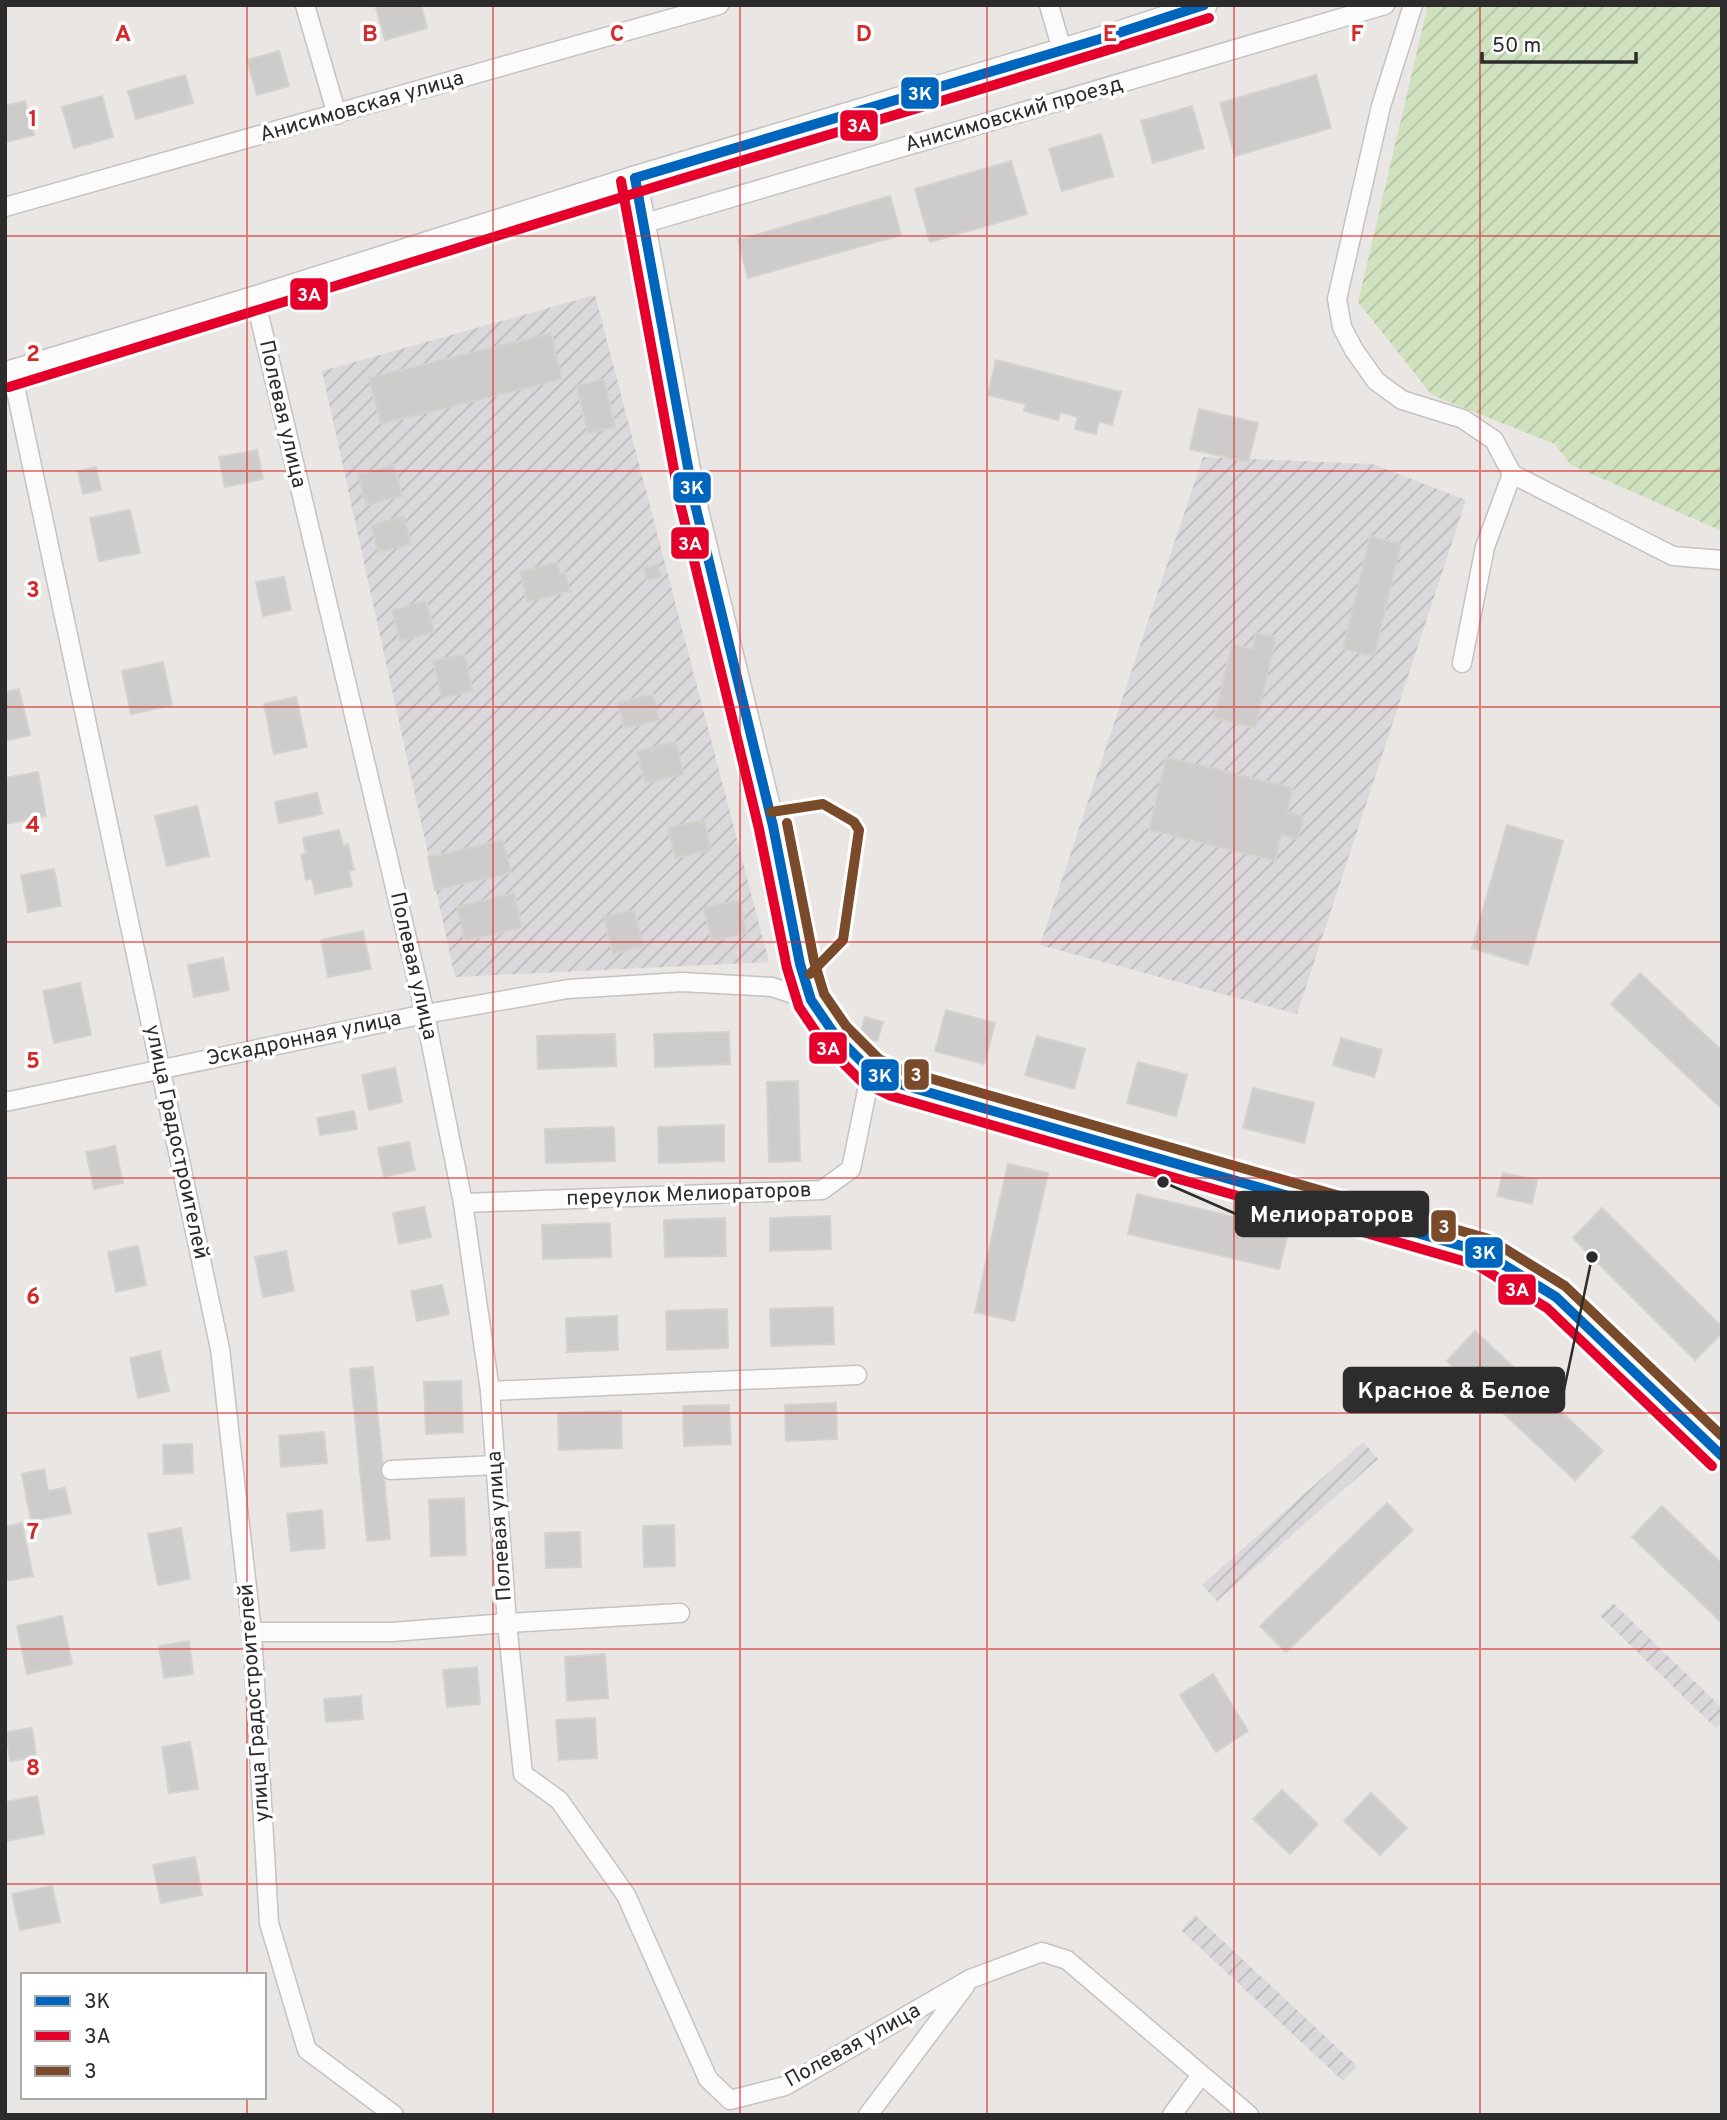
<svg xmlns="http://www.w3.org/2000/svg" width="1727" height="2120" font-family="Overpass,sans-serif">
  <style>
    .industrial { fill: url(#industrial-furrows) }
    .garden { fill: url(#garden-furrows) }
    .building { fill: #ceccca; stroke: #d4d2cf; stroke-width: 2 }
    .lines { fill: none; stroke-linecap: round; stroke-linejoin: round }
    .minor-casing { stroke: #c4c3c2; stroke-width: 21 }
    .tertiary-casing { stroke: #c4c3c2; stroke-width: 26 }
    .minor { stroke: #fcfbfb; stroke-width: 18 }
    .tertiary { stroke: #fcfbfb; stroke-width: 23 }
    .bus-1-casing { stroke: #fff; stroke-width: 16 }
    .bus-2-casing { stroke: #fff; stroke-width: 16 }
    .bus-3-casing { stroke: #fff; stroke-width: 16 }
    .bus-1 { stroke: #0065bd; stroke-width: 10 }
    .bus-2 { stroke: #e4002b; stroke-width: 10 }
    .bus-3 { stroke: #7a4b2a; stroke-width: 10 }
    .grid { fill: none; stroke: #d62828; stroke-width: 2; stroke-opacity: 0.55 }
    .labels { text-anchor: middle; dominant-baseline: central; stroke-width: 7; stroke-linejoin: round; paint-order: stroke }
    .street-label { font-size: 21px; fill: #2c2c2c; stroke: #fff }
    .grid-label { font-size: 23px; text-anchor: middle; font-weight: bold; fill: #d62828; stroke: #fff; stroke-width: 7; stroke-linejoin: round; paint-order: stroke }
    .leader { fill: none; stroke: #2c2c2c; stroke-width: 2.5 }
    .callout-dot { fill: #2c2c2c; stroke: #fff; stroke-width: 2.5 }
    .callout { fill: #2c2c2c; stroke: #2c2c2c; stroke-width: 2.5 }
    .callout-label { font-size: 23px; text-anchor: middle; font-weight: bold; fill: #fff }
    .line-badge { stroke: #fff; stroke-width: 2.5 }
    .badge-label { font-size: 19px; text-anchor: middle; font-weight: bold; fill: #fff }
  </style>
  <defs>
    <pattern id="industrial-furrows" width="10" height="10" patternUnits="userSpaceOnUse" patternTransform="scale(1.75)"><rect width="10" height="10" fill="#dad8da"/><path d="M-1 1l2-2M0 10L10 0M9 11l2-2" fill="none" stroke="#bbbabb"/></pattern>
    <pattern id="garden-furrows" width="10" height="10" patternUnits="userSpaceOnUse" patternTransform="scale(1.75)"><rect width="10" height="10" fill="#cfe1bf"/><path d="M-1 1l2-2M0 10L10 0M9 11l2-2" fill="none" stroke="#b2c1a4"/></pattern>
  </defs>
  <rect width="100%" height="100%" fill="#e9e6e3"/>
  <g class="industrial">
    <path d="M595 295 769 962 455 977 322 371Z"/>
    <path d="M1203 457 1372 464 1466 500 1297 1014 1040 945Z"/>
    <path d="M1363 1442 1378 1459 1217 1601 1202 1585Z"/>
    <path d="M1613 1603 1722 1708V1722L1716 1728 1600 1616Z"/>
    <path d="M1195 1915 1357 2066 1343 2081 1181 1930Z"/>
  </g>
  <path class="garden" d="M1428 5H1722V531L1571 465 1555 444 1432 395 1358 302Z"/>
  <g class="building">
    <path d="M384 5H421L427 28 385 40 376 8Z"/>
    <path d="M279 51 289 86 257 95 247 60Z"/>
    <path d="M185 75 193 103 136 119 128 91Z"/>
    <path d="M1316 75 1331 128 1235 156 1220 103Z"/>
    <path d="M102 96 113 137 74 148 62 107Z"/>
    <path d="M25 101 34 135 6 142 5 106Z"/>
    <path d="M1192 106 1204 148 1153 163 1141 121Z"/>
    <path d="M1101 134 1113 176 1062 191 1049 149Z"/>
    <path d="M1011 161 1027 214 930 242 915 189Z"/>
    <path d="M890 196 901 235 748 278 738 240Z"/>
    <path d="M551 333 562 379 381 424 369 378Z"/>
    <path d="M996 360 1121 392 1112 425 1099 421 1096 434 1075 429 1078 417 1060 412 1058 420 1024 411 1026 404 988 395Z"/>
    <path d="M604 379 615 427 588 433 576 386Z"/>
    <path d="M1199 409 1258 423 1248 462 1190 449Z"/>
    <path d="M257 450 263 479 225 487 219 457Z"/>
    <path d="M394 465 402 496 366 505 358 474Z"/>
    <path d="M96 467 101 490 83 494 78 471Z"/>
    <path d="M130 510 140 553 99 561 90 518Z"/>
    <path d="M404 516 411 544 378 552 371 525Z"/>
    <path d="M1370 536 1401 544 1374 656 1343 649Z"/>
    <path d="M557 562 560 574 565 572 570 591 527 602 520 572Z"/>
    <path d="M658 564 661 577 647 580 644 568Z"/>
    <path d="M284 577 291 610 263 616 256 582Z"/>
    <path d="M426 601 434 632 400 641 392 610Z"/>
    <path d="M1256 633 1276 637 1255 728 1214 718 1232 644 1252 649Z"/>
    <path d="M464 654 473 691 442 698 433 661Z"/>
    <path d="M163 662 172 705 131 714 122 671Z"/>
    <path d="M19 689 30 735 5 741V692Z"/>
    <path d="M653 694 659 720 624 728 618 703Z"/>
    <path d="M296 697 307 747 274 754 264 704Z"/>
    <path d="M676 742 684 774 645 783 637 751Z"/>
    <path d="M1166 757 1293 788 1287 812 1304 816 1298 839 1281 835 1275 861 1149 830Z"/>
    <path d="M38 772 46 816 5 824V778Z"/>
    <path d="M317 793 322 814 279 823 275 802Z"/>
    <path d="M197 806 209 856 167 866 155 816Z"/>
    <path d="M704 820 711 850 675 858 668 828Z"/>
    <path d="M1507 825 1563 841 1528 965 1472 948Z"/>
    <path d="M339 830 343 846 348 844 354 870 349 871 352 886 315 894 312 878 306 880 301 855 306 853 303 838Z"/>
    <path d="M503 840 511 873 435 890 428 857Z"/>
    <path d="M54 869 61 906 28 912 21 875Z"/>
    <path d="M514 893 522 927 465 941 457 907Z"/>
    <path d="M739 900 747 933 712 941 704 908Z"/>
    <path d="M634 910 643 946 613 954 604 917Z"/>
    <path d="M363 931 371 969 328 977 321 940Z"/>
    <path d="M223 958 229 990 194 997 188 965Z"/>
    <path d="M1640 973 1722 1051V1109L1611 1004Z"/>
    <path d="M80 983 91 1035 54 1043 43 991Z"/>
    <path d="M946 1010 995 1023 984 1064 935 1051Z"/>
    <path d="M865 1017 883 1022 877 1041 860 1037Z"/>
    <path d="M729 1032 730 1064 655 1067 654 1034Z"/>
    <path d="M615 1034 616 1066 538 1069 537 1036Z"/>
    <path d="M1037 1036 1085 1049 1074 1089 1025 1075Z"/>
    <path d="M1341 1038 1382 1050 1374 1077 1333 1065Z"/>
    <path d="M1138 1062 1187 1075 1176 1116 1127 1103Z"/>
    <path d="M395 1068 402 1102 369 1110 362 1075Z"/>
    <path d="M798 1081 800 1161 769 1162 767 1082Z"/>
    <path d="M1253 1088 1314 1103 1304 1143 1243 1128Z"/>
    <path d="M354 1111 357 1129 320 1135 317 1118Z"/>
    <path d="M724 1125V1161L659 1163 658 1127Z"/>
    <path d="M614 1127 615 1161 546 1163 545 1129Z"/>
    <path d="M409 1142 415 1170 384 1177 378 1148Z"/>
    <path d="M115 1146 123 1183 94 1189 86 1152Z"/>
    <path d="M1008 1164 1048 1173 1014 1321 975 1312Z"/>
    <path d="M1503 1173 1537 1180 1532 1204 1497 1196Z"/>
    <path d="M1137 1194 1289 1230 1279 1269 1128 1234Z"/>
    <path d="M424 1207 431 1237 399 1244 393 1213Z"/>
    <path d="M1602 1208 1722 1327V1333L1695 1360 1573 1238Z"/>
    <path d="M830 1216 831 1249 770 1251V1218Z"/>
    <path d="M725 1218 726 1256 665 1257 664 1220Z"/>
    <path d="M610 1223 611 1257 543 1259 542 1225Z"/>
    <path d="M138 1246 146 1285 116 1292 108 1252Z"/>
    <path d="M286 1251 294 1291 263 1297 255 1257Z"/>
    <path d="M442 1285 449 1314 417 1321 411 1291Z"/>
    <path d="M833 1307 834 1344 771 1346 770 1309Z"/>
    <path d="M727 1309 728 1348 667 1350 666 1311Z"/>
    <path d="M617 1316 618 1350 567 1352 566 1318Z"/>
    <path d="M1475 1331 1603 1451 1575 1480 1447 1361Z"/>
    <path d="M160 1351 169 1391 138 1398 130 1358Z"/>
    <path d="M373 1367 390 1539 367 1541 350 1369Z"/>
    <path d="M461 1381 463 1432 426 1434 424 1382Z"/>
    <path d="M836 1403 837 1439 786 1441 785 1405Z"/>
    <path d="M729 1405 731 1444 684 1446 683 1406Z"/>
    <path d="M621 1411 622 1448 559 1450 558 1413Z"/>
    <path d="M324 1432 327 1463 281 1467 279 1436Z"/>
    <path d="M192 1444 193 1473 164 1474 163 1445Z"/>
    <path d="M44 1469 48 1491 65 1488 71 1513 31 1521 22 1474Z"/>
    <path d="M464 1498 466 1555 431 1556 429 1500Z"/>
    <path d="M1387 1503 1413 1530 1286 1652 1260 1626Z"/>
    <path d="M1662 1506 1722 1564V1623L1632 1537Z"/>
    <path d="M322 1510 325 1548 291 1551 287 1514Z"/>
    <path d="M22 1523 33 1576 5 1581V1527Z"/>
    <path d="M674 1525 675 1566 644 1567 643 1526Z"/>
    <path d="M181 1528 190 1579 158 1585 148 1534Z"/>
    <path d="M580 1532 581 1567 546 1568 545 1533Z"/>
    <path d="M62 1616 72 1664 27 1674 17 1626Z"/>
    <path d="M189 1641 193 1674 164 1678 159 1646Z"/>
    <path d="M605 1654 608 1698 567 1701 565 1657Z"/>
    <path d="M477 1667 480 1704 447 1707 443 1670Z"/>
    <path d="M1213 1674 1248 1731 1216 1752 1180 1695Z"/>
    <path d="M361 1696 363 1719 326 1722 324 1699Z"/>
    <path d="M595 1718 597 1758 559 1760 556 1720Z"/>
    <path d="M32 1728 36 1757 10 1761 6 1732Z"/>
    <path d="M190 1742 198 1789 169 1793 162 1747Z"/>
    <path d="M1282 1790 1318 1824 1290 1854 1253 1819Z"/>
    <path d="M1371 1793 1407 1828 1380 1855 1344 1821Z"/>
    <path d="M37 1796 44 1834 5 1841V1802Z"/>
    <path d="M195 1857 202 1895 161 1903 153 1865Z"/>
    <path d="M52 1886 60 1922 20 1930 12 1894Z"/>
  </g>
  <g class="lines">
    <defs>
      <g id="minor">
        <path d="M305 5 337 115"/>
        <path d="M1049 5 1062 50"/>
        <path d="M1413 5 1381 106 1337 299 1342 327 1354 350 1376 381 1402 400 1463 419 1494 440 1512 474 1485 547 1462 663"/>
        <path d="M5 207 719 5"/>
        <path d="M642 224 1385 5"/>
        <path d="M255 298 425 1014 463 1203 490 1391 507 1623 523 1774 559 1800 626 1895 708 2079 730 2100 785 2086 970 1979 1042 1952 1067 1960 1249 2115"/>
        <path d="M12 372 220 1349 252 1632 269 1923 307 2050 394 2115"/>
        <path d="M1512 474 1673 556 1722 560"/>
        <path d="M5 1102 425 1014 568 989 682 982 772 987 811 1000"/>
        <path d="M463 1203 822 1190 851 1169 871 1071"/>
        <path d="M490 1391 857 1375"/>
        <path d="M391 1470 496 1465"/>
        <path d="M252 1632H392L507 1623 680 1613"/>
        <path d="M868 2115 965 1986"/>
        <path d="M1172 2115 1201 2075"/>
      </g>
      <g id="tertiary">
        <path d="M635 178 694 500 773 826 800 964 811 1000 835 1035 871 1071 896 1083 1483 1252 1556 1297 1722 1456"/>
        <path d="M5 374 255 298 635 178 1100 39 1205 5"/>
      </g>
    </defs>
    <use href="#minor" class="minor-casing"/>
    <use href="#tertiary" class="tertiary-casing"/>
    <use href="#minor" class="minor"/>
    <use href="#tertiary" class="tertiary"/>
    <defs>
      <g id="bus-1">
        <path d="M635 178 694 500 773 826 800 964 811 1000 835 1035 871 1071 896 1083 1483 1252 1556 1297 1722 1456"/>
        <path d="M635 178 1100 39 1204 5"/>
      </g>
      <g id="bus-2">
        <path d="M621 181 680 503 759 829 787 968 799 1007 824 1044 862 1082 891 1096 1477 1265 1547 1308 1712 1466"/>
        <path d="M9 387C220 323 430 255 642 191 831 133 1021 79 1209 18"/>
      </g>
      <g id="bus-3">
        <path d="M771 812 823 804 854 822 859 830 843 940 810 974"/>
        <path d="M787 823 814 961 824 994 846 1026 879 1059 901 1070 1489 1239 1565 1286 1722 1436"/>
      </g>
    </defs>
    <use href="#bus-1" class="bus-1-casing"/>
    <use href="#bus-2" class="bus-2-casing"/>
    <use href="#bus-3" class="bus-3-casing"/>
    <use href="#bus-1" class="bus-1"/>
    <use href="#bus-2" class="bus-2"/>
    <use href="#bus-3" class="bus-3"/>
  </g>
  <path class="grid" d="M247 5V1975M493 5V2115M740 5V2115M987 5V2115M1234 5V2115M1480 5V2115M5 236H1722M5 471H1722M5 707H1722M5 942H1722M5 1178H1722M5 1413H1722M5 1649H1722M5 1884H1722M247 2097V2115"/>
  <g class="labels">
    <g class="street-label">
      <text transform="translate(362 107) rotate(-16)">Анисимовская улица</text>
      <text transform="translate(1014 115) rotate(-16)">Анисимовский проезд</text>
      <text transform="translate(282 414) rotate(77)">Полевая улица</text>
      <text transform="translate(413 966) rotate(77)">Полевая улица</text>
      <text transform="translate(304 1039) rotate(-12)">Эскадронная улица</text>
      <text transform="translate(176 1142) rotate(78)">улица Градостроителей</text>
      <text transform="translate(689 1195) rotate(-2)">переулок Мелиораторов</text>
      <text transform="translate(500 1526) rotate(-94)">Полевая улица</text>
      <text transform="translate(255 1703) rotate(-94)">улица Градостроителей</text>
      <text transform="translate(853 2046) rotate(-29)">Полевая улица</text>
    </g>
  </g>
  <g class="grid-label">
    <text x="123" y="41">A</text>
    <text x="370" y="41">B</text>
    <text x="617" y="41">C</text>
    <text x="864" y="41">D</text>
    <text x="1110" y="41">E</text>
    <text x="1357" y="41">F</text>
    <text x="33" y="126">1</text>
    <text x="33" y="361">2</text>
    <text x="33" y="597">3</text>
    <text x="33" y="832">4</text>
    <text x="33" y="1068">5</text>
    <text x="33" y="1304">6</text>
    <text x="33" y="1539">7</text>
    <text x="33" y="1775">8</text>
  </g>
  <path class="leader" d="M1163 1182L1236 1214M1592 1257L1564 1390"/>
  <g class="callout-dot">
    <circle cx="1163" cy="1182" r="7"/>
    <circle cx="1592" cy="1257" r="7"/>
  </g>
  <g class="callout">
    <rect x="1236" y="1192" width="192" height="44" rx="7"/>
    <rect x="1344" y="1368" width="220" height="44" rx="7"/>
  </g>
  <g class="callout-label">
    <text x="1332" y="1222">Мелиораторов</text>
    <text x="1454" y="1398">Красное &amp; Белое</text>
  </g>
  <g class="line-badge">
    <rect x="900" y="76" width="40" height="34" rx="7" fill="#0065bd"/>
    <rect x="839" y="109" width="40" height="33" rx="7" fill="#e4002b"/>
    <rect x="289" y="277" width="40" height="34" rx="7" fill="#e4002b"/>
    <rect x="672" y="471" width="40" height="33" rx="7" fill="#0065bd"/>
    <rect x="670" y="526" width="40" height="34" rx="7" fill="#e4002b"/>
    <rect x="808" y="1031" width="40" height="34" rx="7" fill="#e4002b"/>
    <rect x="903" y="1058" width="27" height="33" rx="7" fill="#7a4b2a"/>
    <rect x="860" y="1058" width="40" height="34" rx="7" fill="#0065bd"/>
    <rect x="1430" y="1209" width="27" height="34" rx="7" fill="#7a4b2a"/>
    <rect x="1464" y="1236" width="40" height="33" rx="7" fill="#0065bd"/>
    <rect x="1497" y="1273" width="40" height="33" rx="7" fill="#e4002b"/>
  </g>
  <g class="badge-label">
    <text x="920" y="100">3К</text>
    <text x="859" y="132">3А</text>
    <text x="309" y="301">3А</text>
    <text x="692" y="494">3К</text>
    <text x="690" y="550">3А</text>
    <text x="828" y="1055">3А</text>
    <text x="916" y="1081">3</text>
    <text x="880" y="1082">3К</text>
    <text x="1444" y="1233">3</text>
    <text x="1484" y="1259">3К</text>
    <text x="1517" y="1296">3А</text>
  </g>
  <rect width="1727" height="2120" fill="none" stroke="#2c2c2c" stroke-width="14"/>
  <rect x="21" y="1973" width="245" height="126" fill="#ffffff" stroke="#ababab" stroke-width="2"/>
  <rect x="35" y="1996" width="35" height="10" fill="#0065bd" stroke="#ababab" stroke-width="2"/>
  <text x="84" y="2008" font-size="21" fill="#2c2c2c">3К</text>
  <rect x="35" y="2031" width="35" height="10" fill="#e4002b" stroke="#ababab" stroke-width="2"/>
  <text x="84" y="2043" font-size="21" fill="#2c2c2c">3А</text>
  <rect x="35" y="2066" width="35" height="10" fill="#7a4b2a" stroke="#ababab" stroke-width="2"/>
  <text x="84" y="2078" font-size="21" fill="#2c2c2c">3</text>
  <path d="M1482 52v10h154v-10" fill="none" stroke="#2c2c2c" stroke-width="3.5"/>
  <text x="1492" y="52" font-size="21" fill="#2c2c2c" stroke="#ffffff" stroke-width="5" paint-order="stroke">50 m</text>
</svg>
